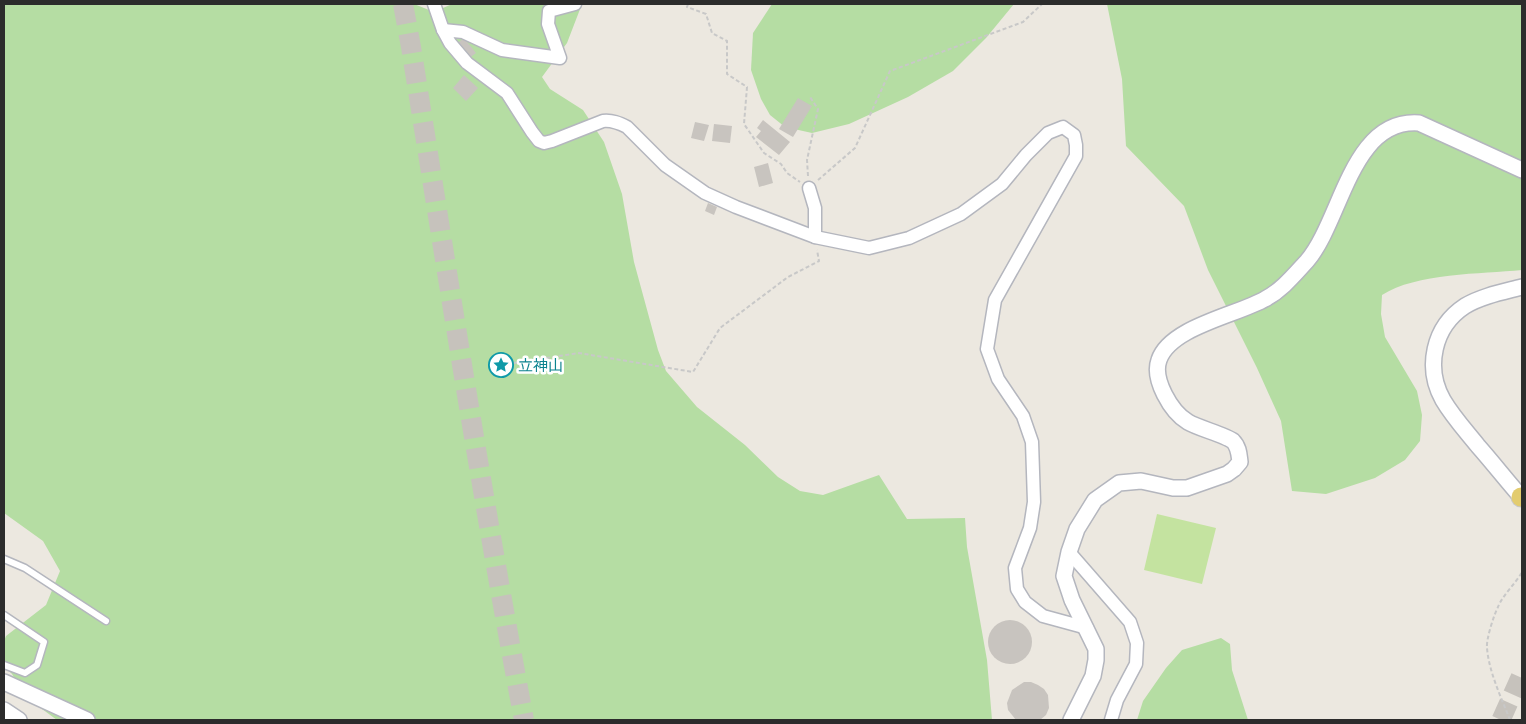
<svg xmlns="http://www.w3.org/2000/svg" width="1526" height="724" font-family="Montserrat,'Noto Sans JP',sans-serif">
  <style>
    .green { fill: #b5dda3 }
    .pitch { fill: #c4e3a0 }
    .building { fill: #c8c4bf }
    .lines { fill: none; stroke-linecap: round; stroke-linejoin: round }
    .primary-tunnel { stroke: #c6c2bc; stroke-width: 19; stroke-dasharray: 19 9; stroke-linecap: butt }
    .trunk-tunnel { stroke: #c6c2bc; stroke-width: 20; stroke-dasharray: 20 10; stroke-linecap: butt }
    .service-casing { stroke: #b4b6be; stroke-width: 9 }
    .minor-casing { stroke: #b4b6be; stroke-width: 15 }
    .tertiary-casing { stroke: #b4b6be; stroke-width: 18 }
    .primary-casing { stroke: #c8c8c8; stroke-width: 21 }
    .path { stroke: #c8c8c8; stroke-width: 2; stroke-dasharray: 4 2.5; stroke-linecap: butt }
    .service { stroke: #fff; stroke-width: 6 }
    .minor { stroke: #fff; stroke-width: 12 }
    .tertiary { stroke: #fff; stroke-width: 15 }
    .primary { stroke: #e3cc6e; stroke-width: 19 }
    .labels { text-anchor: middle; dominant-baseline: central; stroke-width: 5; stroke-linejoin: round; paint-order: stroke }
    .culture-label { font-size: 15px; fill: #0d838f; stroke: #fff; text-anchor: start }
  </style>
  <rect width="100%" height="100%" fill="#ece8e0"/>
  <g class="green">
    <path d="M4 4H414L434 12 452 4H582L567 43 542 77 550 89 583 110 604 142 622 194 634 262 658 350 666 371 697 407 745 445 778 477 800 491 823 495 879 475 907 519 965 518 967 547 987 660 992 720H57L27 698 12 674 4 666V641L6 636 46 605 60 571 43 541 4 513Z"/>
    <path d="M772 4H1014L986 38 953 71 908 97 849 124 812 133 785 127 770 115 761 99 751 70 753 33Z"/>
    <path d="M1107 4H1522V270C1481 274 1416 273 1382 295L1381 314 1385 337 1417 391 1422 415 1420 441 1405 460 1375 478 1326 494 1292 491 1281 421 1257 368 1208 270 1184 206 1126 146 1122 79Z"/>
    <path d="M1221 638 1230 644 1232 670 1248 720H1137L1143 701 1166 668 1182 650Z"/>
  </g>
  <path class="pitch" d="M1157 514 1216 528 1202 584 1144 570Z"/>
  <g class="building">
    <path d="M464 38 476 53 468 59 456 44Z"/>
    <path d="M464 75 478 88 466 101 453 88Z"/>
    <path d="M798 98 812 106 793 137 779 129Z"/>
    <path d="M763 120 790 142 779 155 756 137 761 131 757 128Z"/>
    <path d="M695 122 709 125 704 141 691 138Z"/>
    <path d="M714 124 732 126 730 143 712 141Z"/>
    <path d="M768 163 773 183 759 187 754 167Z"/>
    <path d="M708 203 717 207 714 215 705 211Z"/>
    <circle cx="1010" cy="642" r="22"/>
    <path d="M1024 682H1031L1038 685 1044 689 1048 695 1049 708 1046 715 1040 720H1016L1008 710 1007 703 1012 690Z"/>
  </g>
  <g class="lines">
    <path class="primary-tunnel" d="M1501 720 1522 673"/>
    <path class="trunk-tunnel" d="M403 4 411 47C447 272 482 497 524 720"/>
    <defs>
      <g id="service">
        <path d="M4 559 25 568 106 621"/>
        <path d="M4 615 44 642 37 665 25 673 4 665"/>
      </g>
      <g id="minor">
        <path d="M434 4 443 30 450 43 467 63 507 93 532 132 539 141 544 143 552 141 603 121C612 120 619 123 627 127L665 165 705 193 736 207 815 237 869 248 909 238 961 214 1002 184 1026 155 1048 133 1063 127 1074 135 1076 145V156L995 300 987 349 998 379 1023 416 1032 442 1034 502 1030 528 1015 568 1017 589 1025 602 1043 616 1087 628"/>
        <path d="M443 30 463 32 502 50 560 58 548 24 549 11 575 4"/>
        <path d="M809 188 815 208V237"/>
        <path d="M1069 552 1130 622 1137 643 1136 664 1117 700 1111 720"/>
      </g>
      <g id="tertiary">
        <path d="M1522 287C1503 292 1482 296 1465 306 1433 327 1425 368 1443 400 1453 417 1466 431 1478 446 1493 463 1507 481 1522 498"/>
        <path d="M4 682 87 720"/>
        <path d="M4 710 19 720"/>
        <path d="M1071 720 1093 676 1096 660V649L1072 600 1064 576 1069 552 1077 529 1095 500 1119 483 1141 481 1173 488H1187L1227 474 1234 469 1240 462C1239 455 1239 447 1233 441 1225 435 1198 428 1188 422 1171 412 1152 379 1159 360 1170 327 1237 315 1265 299 1282 290 1294 275 1307 261 1342 220 1351 118 1419 123L1522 170"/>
      </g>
      <path id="primary" d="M1521 497H1522"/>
    </defs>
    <use href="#service" class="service-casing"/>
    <use href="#minor" class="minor-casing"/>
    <use href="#tertiary" class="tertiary-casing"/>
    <use href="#primary" class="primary-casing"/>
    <g class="path">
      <path d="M688 4 687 7 706 14 712 33 727 41V74L747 87 744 124 764 153 781 164 787 173 800 182"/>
      <path d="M808 176 807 160 818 109 810 97"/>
      <path d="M818 180 855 148 890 71 1023 22 1042 4"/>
      <path d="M501 365 579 353 693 372 720 328 788 277 819 261 817 250"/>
      <path d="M1510 720C1501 697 1489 672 1487 648 1486 639 1494 615 1498 607 1502 596 1516 583 1522 572"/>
    </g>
    <use href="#service" class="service"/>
    <use href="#minor" class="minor"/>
    <use href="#tertiary" class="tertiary"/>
    <use href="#primary" class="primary"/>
  </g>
  <defs>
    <symbol id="sight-ring" viewBox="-11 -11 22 22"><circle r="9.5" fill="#fff" stroke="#0f9aa8" stroke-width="1.5"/><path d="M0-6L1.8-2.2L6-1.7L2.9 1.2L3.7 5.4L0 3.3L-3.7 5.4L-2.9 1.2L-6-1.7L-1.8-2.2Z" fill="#0f9aa8"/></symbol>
  </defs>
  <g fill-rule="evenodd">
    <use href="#sight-ring" x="487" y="351" width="28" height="28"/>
  </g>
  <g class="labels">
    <g class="culture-label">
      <text x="518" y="365">立神山</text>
    </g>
  </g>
  <rect width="1526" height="724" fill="none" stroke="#2c2c2c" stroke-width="10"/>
</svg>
